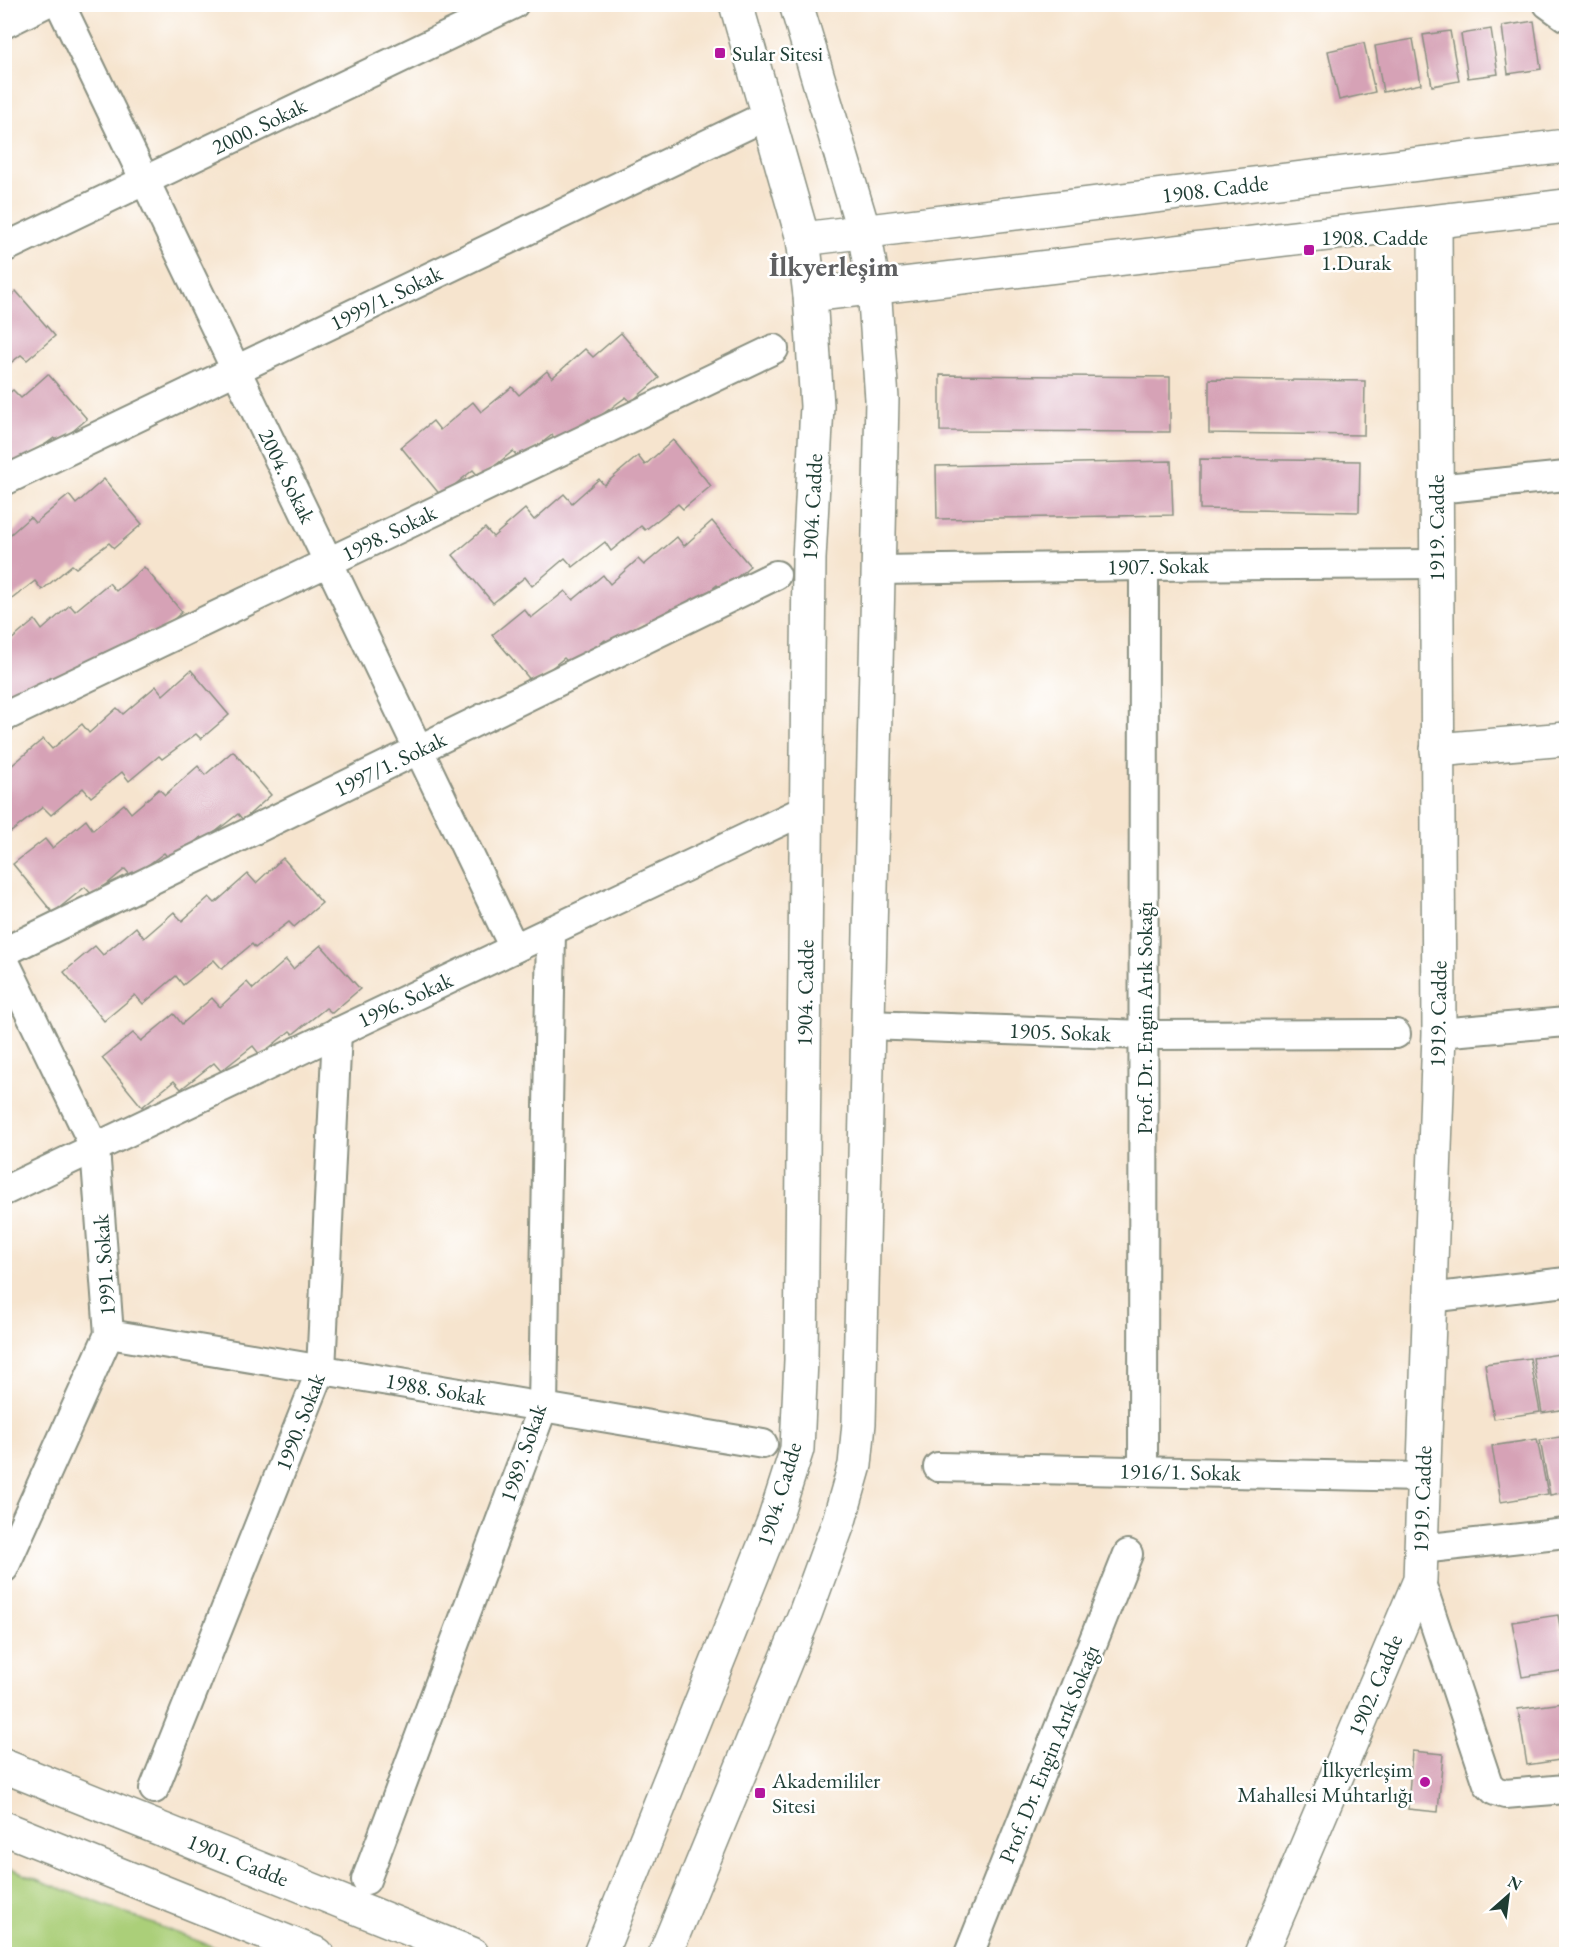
<svg xmlns="http://www.w3.org/2000/svg" width="1571" height="1959" font-family="'EB Garamond',serif">
  <style>
    .green { fill: #abcf79; stroke: #658656; stroke-width: 1.5 }
    .building { fill: #d6a2b6 }
    .lines { fill: none; stroke-linecap: round; stroke-linejoin: round }
    .minor-casing { stroke: #8a9081; stroke-width: 32 }
    .tertiary-casing { stroke: #8a9081; stroke-width: 36 }
    .secondary-casing { stroke: #8a9081; stroke-width: 36 }
    .minor { stroke: #fff; stroke-width: 28 }
    .tertiary { stroke: #fff; stroke-width: 33 }
    .secondary { stroke: #fff; stroke-width: 33 }
    .poi-dot { fill: #b5179e; stroke: #fff; stroke-width: 2 }
    .labels { text-anchor: middle; dominant-baseline: central; stroke-width: 5; stroke-linejoin: round; paint-order: stroke }
    .poi-label { font-size: 22px; fill: #1f3d34; stroke: #fff; text-anchor: start }
    .street-label { font-size: 22px; fill: #1f3d34; stroke: #fff }
    .district-label { font-size: 28px; font-weight: bold; fill: #5f6062; stroke: #fff }
  </style>
  <rect width="100%" height="100%" fill="#fff"/>
  <filter id="ink" filterUnits="userSpaceOnUse"><feTurbulence type="fractalNoise" baseFrequency=".0167" numOctaves="2"/><feDisplacementMap in="SourceGraphic" scale="12" xChannelSelector="R" yChannelSelector="G"/><feConvolveMatrix kernelMatrix="1 2 1 2 8 2 1 2 1" color-interpolation-filters="sRGB"/></filter>
  <filter id="wash" filterUnits="userSpaceOnUse"><feTurbulence type="fractalNoise" baseFrequency=".008" numOctaves="4" result="noise"/><feDisplacementMap in="SourceGraphic" scale="24" xChannelSelector="R" yChannelSelector="G"/><feGaussianBlur stdDeviation="1.35" result="paint"/><feColorMatrix in="noise" values="0 0 0 0 0 0 0 0 0 0 0 0 0 0 0 0 0 1.4 0 .05"/><feComposite in="paint" operator="in"/></filter>
  <g filter="url(#wash)">
    <rect width="100%" height="100%" fill="#f6e4ce"/>
    <path class="green" d="M4 1867H5L232 1954H5Z"/>
    <g id="blocks">
      <g class="building">
        <path d="M1534 21 1541 69 1508 74 1502 26Z"/>
        <path d="M1491 29 1498 74 1468 78 1461 34Z"/>
        <path d="M1450 31 1459 81 1432 86 1423 35Z"/>
        <path d="M1413 39 1421 84 1383 92 1375 46Z"/>
        <path d="M1364 43 1375 92 1339 100 1328 51Z"/>
        <path d="M16 291 55 336 27 360 21 355 4 368V302Z"/>
        <path d="M621 333 659 378 631 402 626 397 592 422 589 419 559 444 552 435 520 460 513 451 480 478 473 470 441 496 401 447 433 421 440 430 473 402 481 412 512 387 519 395 547 371 552 378 585 349 593 357Z"/>
        <path d="M48 374 87 419 59 443 54 438 20 463 4 470V397L13 390 21 398Z"/>
        <path d="M940 375 1170 377V432L940 431Z"/>
        <path d="M1209 379 1365 381 1364 435 1209 433Z"/>
        <path d="M673 440 711 486 683 509 678 504 645 530 641 526 611 551 605 542 573 567 565 558 532 586 525 577 493 603 453 555 485 528 493 537 525 509 534 520 564 494 572 503 599 479 604 485 638 456 645 465Z"/>
        <path d="M1200 459 1360 461 1359 512 1200 509Z"/>
        <path d="M1171 461 1173 515 937 519 936 466Z"/>
        <path d="M104 479 142 524 114 548 109 543 76 568 72 565 42 590 35 581 4 605V540L30 517 35 523 69 495 76 504Z"/>
        <path d="M712 521 750 566 722 590 717 585 684 611 650 632 643 623 612 648 605 640 572 666 564 658 533 683 492 635 524 609 531 618 565 591 573 600 603 575 610 584 638 559 644 565 677 537 684 546Z"/>
        <path d="M144 567 182 612 155 636 149 631 115 656 44 694 37 685 4 711V646L35 620 42 630 70 605 75 611 109 583 116 591Z"/>
        <path d="M191 670 229 715 201 739 196 734 162 759 159 756 129 781 122 772 91 797 83 788 51 815 43 807 11 832 4 824V760L10 767 43 739 52 749 82 724 89 733 117 708 123 714 156 686 163 695Z"/>
        <path d="M233 751 271 795 243 820 238 814 205 840 201 837 171 861 164 853 132 877 125 869 93 896 85 887 53 913 13 864 45 839 52 848 86 820 93 830 124 804 131 813 159 789 165 795 198 766 205 775Z"/>
        <path d="M283 858 322 903 294 927 289 922 255 948 252 944 222 969 214 960 183 985 176 976 143 1004 135 995 104 1021 64 972 95 946 103 955 136 927 144 938 174 912 182 921 209 897 215 903 248 874 256 883Z"/>
        <path d="M321 945 360 989 332 1013 326 1008 293 1034 290 1031 260 1055 253 1046 221 1071 214 1063 181 1089 174 1081 142 1107 102 1058 133 1033 141 1041 174 1014 182 1024 212 998 220 1007 247 982 253 989 286 960 293 969Z"/>
        <path d="M1566 1353V1409L1542 1413 1533 1358Z"/>
        <path d="M1530 1358 1540 1412 1494 1419 1485 1364Z"/>
        <path d="M1566 1436V1492L1550 1495 1540 1440Z"/>
        <path d="M1537 1439 1548 1494 1501 1502 1492 1446Z"/>
        <path d="M1566 1614V1640H1565L1561 1615Z"/>
        <path d="M1558 1615 1566 1659V1670L1522 1677 1512 1622Z"/>
        <path d="M1563 1703 1566 1718V1759L1527 1765 1518 1709Z"/>
        <path d="M1412 1751 1443 1754 1438 1812 1408 1809Z"/>
      </g>
    </g>
  </g>
  <g filter="url(#ink)">
    <use href="#blocks" fill-opacity="0" stroke="#8a9081" stroke-width="1.5"/>
    <g class="lines">
      <defs>
        <g id="minor">
          <path d="M60 4 514 948"/>
          <path d="M1548 4 1566 17"/>
          <path d="M4 24 44 4"/>
          <path d="M4 248 514 4"/>
          <path d="M4 481 768 115"/>
          <path d="M1436 489 1566 476"/>
          <path d="M879 570 1144 566 1436 564"/>
          <path d="M4 717 774 349"/>
          <path d="M4 952 776 575"/>
          <path d="M4 960 95 1148 109 1334 4 1568"/>
          <path d="M868 1025 1144 1035 1396 1034"/>
          <path d="M1439 1033 1566 1022"/>
          <path d="M4 1191 807 809"/>
          <path d="M1429 1298 1566 1282"/>
          <path d="M109 1334 763 1444"/>
          <path d="M938 1467 1423 1477"/>
          <path d="M1143 1471 1144 566"/>
          <path d="M1421 1549 1566 1533"/>
          <path d="M1420 1580 1488 1784 1495 1791 1505 1794 1566 1789"/>
          <path d="M154 1789 321 1370 337 1032"/>
          <path d="M366 1880 543 1407 551 930"/>
          <path d="M969 1954 1128 1554"/>
        </g>
        <g id="tertiary">
          <path d="M1437 750 1566 739"/>
          <path d="M4 1766 472 1954"/>
          <path d="M4 1828 317 1954"/>
          <path d="M1261 1954 1420 1580 1439 1033 1435 222"/>
        </g>
        <g id="secondary">
          <path d="M803 239 1566 146"/>
          <path d="M810 295 1566 206"/>
          <path d="M600 1954 774 1521 797 1449 801 1360 809 559 817 406 810 295 803 239 736 4"/>
          <path d="M665 1954 805 1614 839 1521 855 1465 859 1423 882 399 874 287 864 232 796 4"/>
        </g>
      </defs>
      <use href="#minor" class="minor-casing"/>
      <use href="#tertiary" class="tertiary-casing"/>
      <use href="#secondary" class="secondary-casing"/>
      <use href="#minor" class="minor"/>
      <use href="#tertiary" class="tertiary"/>
      <use href="#secondary" class="secondary"/>
    </g>
  </g>
  <g class="poi-dot">
    <rect x="714" y="47" width="12" height="12" rx="3"/>
    <rect x="1303" y="244" width="12" height="12" rx="3"/>
    <circle cx="1425" cy="1782" r="6"/>
    <rect x="754" y="1787" width="12" height="12" rx="3"/>
  </g>
  <g class="labels">
    <g class="poi-label">
      <text x="732" y="53">Sular Sitesi</text>
      <text x="1321" y="237">1908. Cadde<tspan x="1321" dy="25">1.Durak</tspan></text>
      <text x="1413" y="1769" text-anchor="end">İlkyerleşim<tspan x="1413" dy="25">Mahallesi Muhtarlığı</tspan></text>
      <text x="772" y="1780">Akademililer<tspan x="772" dy="25">Sitesi</tspan></text>
    </g>
    <g class="street-label">
      <text transform="translate(259 126) rotate(-26)">2000. Sokak</text>
      <text transform="translate(1215 189) rotate(-7)">1908. Cadde</text>
      <text transform="translate(386 298) rotate(-26)">1999/1. Sokak</text>
      <text transform="translate(287 476) rotate(64)">2004. Sokak</text>
      <text transform="translate(812 507) rotate(-87)">1904. Cadde</text>
      <text transform="translate(1436 528) rotate(-90)">1919. Cadde</text>
      <text transform="translate(389 533) rotate(-26)">1998. Sokak</text>
      <text transform="translate(1158 566) rotate(-1)">1907. Sokak</text>
      <text transform="translate(390 764) rotate(-26)">1997/1. Sokak</text>
      <text transform="translate(805 993) rotate(-89)">1904. Cadde</text>
      <text transform="translate(405 1000) rotate(-25)">1996. Sokak</text>
      <text transform="translate(1438 1014) rotate(-89)">1919. Cadde</text>
      <text transform="translate(1144 1018) rotate(-90)">Prof. Dr. Engin Arık Sokağı</text>
      <text transform="translate(1060 1032) rotate(2)">1905. Sokak</text>
      <text transform="translate(104 1265) rotate(-94)">1991. Sokak</text>
      <text transform="translate(436 1389) rotate(10)">1988. Sokak</text>
      <text transform="translate(300 1422) rotate(-69)">1990. Sokak</text>
      <text transform="translate(523 1453) rotate(-71)">1989. Sokak</text>
      <text transform="translate(1180 1472) rotate(1)">1916/1. Sokak</text>
      <text transform="translate(779 1494) rotate(-73)">1904. Cadde</text>
      <text transform="translate(1422 1499) rotate(-88)">1919. Cadde</text>
      <text transform="translate(1375 1685) rotate(-67)">1902. Cadde</text>
      <text transform="translate(1049 1754) rotate(-68)">Prof. Dr. Engin Arık Sokağı</text>
      <text transform="translate(238 1860) rotate(22)">1901. Cadde</text>
    </g>
    <g class="district-label">
      <text x="834" y="266">İlkyerleşim</text>
    </g>
  </g>
  <rect width="1571" height="1959" fill="none" stroke="#fff" stroke-width="24"/>
  <g transform="translate(1508 1896) rotate(28)" stroke="#ffffff" stroke-width="4.5" paint-order="stroke">
  <path d="M0-4.5L10 22L0 15L-10 22Z" fill="#1f3d34"/>
  <text y="-9" font-size="16" font-weight="bold" text-anchor="middle" fill="#1f3d34">N</text>
  </g>
</svg>
